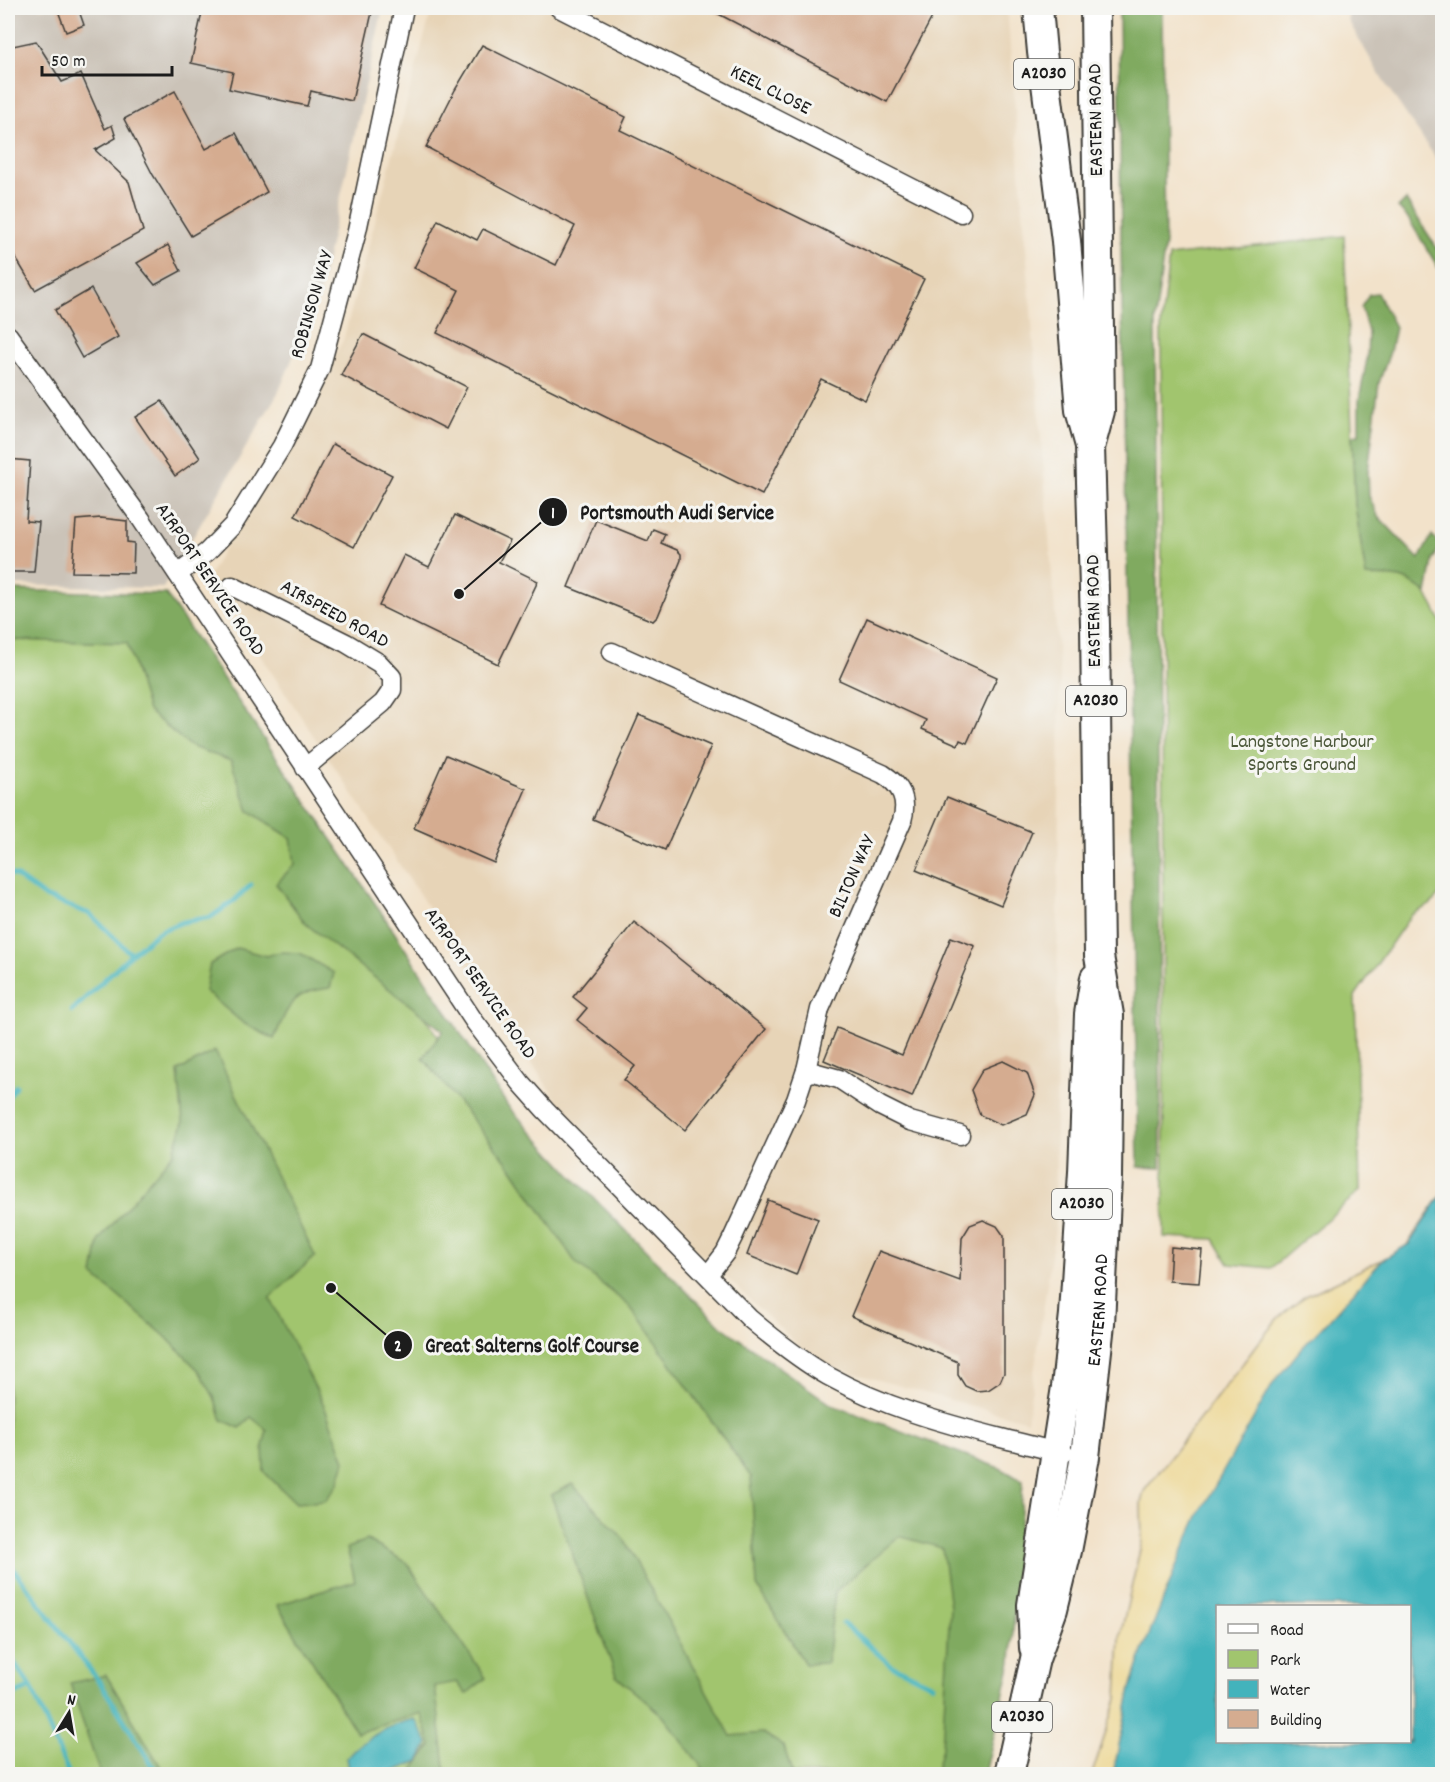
<svg xmlns="http://www.w3.org/2000/svg" width="1450" height="1782" font-family="Dekko,sans-serif">
  <style>
    .built { fill: #e7d4b7 }
    .industrial { fill: #cbc3b8 }
    .green { fill: #a1c56e; stroke: #5e7045; stroke-width: 1.5 }
    .forest { fill: #80aa61; stroke: #4e633e; stroke-width: 1.5 }
    .sand { fill: #eeda9e; stroke: #857b5d; stroke-width: 1.5 }
    .water { fill: #43b3bc; stroke: #30686c; stroke-width: 1.5; fill-rule: evenodd }
    .lines { fill: none; stroke-linecap: round; stroke-linejoin: round }
    .stream { stroke: #43b3bc; stroke-width: 5 }
    .building { fill: #d5ac90 }
    .street-casing { stroke: #3c3a36; stroke-width: 21 }
    .primary-casing { stroke: #3c3a36; stroke-width: 32 }
    .street { stroke: #fff; stroke-width: 18 }
    .primary { stroke: #fff; stroke-width: 28 }
    .labels { text-anchor: middle; dominant-baseline: central; stroke-width: 6; stroke-linejoin: round; paint-order: stroke }
    .shield { fill: #f6f6f2; stroke: #5d5d5c; stroke-width: 1.5 }
    .shield-label { font-size: 18px; font-weight: bold; fill: #1c1c1c }
    .street-label { font-size: 20px; fill: #1c1c1c; stroke: #f6f6f2 }
    .park-label { font-size: 20px; fill: #4b5739; stroke: #f6f6f2 }
    .leader { fill: none; stroke: #1c1c1c; stroke-width: 2 }
    .callout-dot { fill: #1c1c1c; stroke: #f6f6f2; stroke-width: 2 }
    .mark-label { font-size: 18px; text-anchor: middle; font-weight: bold; fill: #fff }
    .callout-label { font-size: 21px; text-anchor: middle; font-weight: bold; fill: #1c1c1c; stroke: #f6f6f2; stroke-width: 6; stroke-linejoin: round; paint-order: stroke }
  </style>
  <rect width="100%" height="100%" fill="#f6f6f2"/>
  <filter id="ink" filterUnits="userSpaceOnUse"><feTurbulence type="fractalNoise" baseFrequency=".0167" numOctaves="2"/><feDisplacementMap in="SourceGraphic" scale="12" xChannelSelector="R" yChannelSelector="G"/><feConvolveMatrix kernelMatrix="1 2 1 2 8 2 1 2 1" color-interpolation-filters="sRGB"/></filter>
  <filter id="wash" filterUnits="userSpaceOnUse"><feTurbulence type="fractalNoise" baseFrequency=".008" numOctaves="4" result="noise"/><feDisplacementMap in="SourceGraphic" scale="24" xChannelSelector="R" yChannelSelector="G"/><feGaussianBlur stdDeviation="1.35" result="paint"/><feColorMatrix in="noise" values="0 0 0 0 0 0 0 0 0 0 0 0 0 0 0 0 0 1.4 0 .05"/><feComposite in="paint" operator="in"/></filter>
  <g filter="url(#wash)">
    <rect width="100%" height="100%" fill="#f2e2ca"/>
    <path class="built" d="M432 8H1007L1060 677 1055 1229 1027 1421 817 1363 587 1146 208 577 343 341Z"/>
    <g class="industrial">
      <path d="M8 8H383L319 294 279 391 163 588 8 585Z"/>
      <path d="M1348 8H1442V167L1382 79 1348 20Z"/>
    </g>
    <g class="green">
      <path d="M1344 236 1355 504 1366 576C1376 577 1385 576 1395 577 1423 580 1431 601 1442 624V886L1440 894 1430 905 1411 915 1355 996 1360 1191 1271 1268 1229 1264 1214 1239 1164 1237 1161 325 1169 256Z"/>
      <path d="M8 620 170 628 512 1149 797 1427 996 1485 975 1774H8Z"/>
    </g>
    <g class="forest">
      <path d="M1119 8H1162L1165 243 1155 320 1161 1168 1138 1167 1121 247Z"/>
      <path d="M1406 200 1442 256V274L1408 218 1398 208Z"/>
      <path d="M1377 293 1395 327 1390 352 1379 383 1368 471 1369 496 1378 516 1419 559 1432 535 1440 545 1433 561 1427 594C1403 574 1397 577 1366 576L1355 504 1352 435 1359 434V400L1367 359 1368 332 1361 307 1369 294Z"/>
      <path d="M8 590 166 594 385 918 508 1106 573 1177 721 1326 832 1405 1002 1469 1023 1481 1011 1662 985 1774H935L942 1748 950 1607 942 1548 899 1536 835 1592 827 1663 805 1664 757 1586 751 1477 638 1317 628 1305 576 1263 513 1170 423 1058 443 1031 306 924 276 884 295 864 291 838 249 811 231 761 190 746 148 711 127 643 8 640Z"/>
      <path d="M237 948 266 956 280 952 300 953 334 973 330 988C290 992 289 1006 274 1039L243 1023 205 991 210 964Z"/>
      <path d="M215 1051 315 1256 270 1298 323 1403 345 1461 338 1484 325 1501 296 1503 264 1472 263 1446 267 1430 251 1417 240 1428 222 1420 214 1397 199 1371 165 1336 93 1275 99 1240 174 1152 183 1123 178 1071Z"/>
      <path d="M572 1484 623 1538 731 1736 763 1733 784 1746 792 1774H707L663 1716 616 1676 551 1495Z"/>
      <path d="M367 1540 406 1562 486 1678 466 1694 457 1682 435 1686 446 1774H410L431 1745 421 1713 357 1733 277 1605 355 1581 347 1548Z"/>
      <path d="M106 1675 165 1774H100L70 1683Z"/>
    </g>
    <path class="sand" d="M1442 1194 1287 1465 1126 1774H1092L1117 1699 1120 1637 1142 1541 1141 1503 1144 1491 1277 1319 1304 1297 1404 1249Z"/>
    <g class="water">
      <path d="M1442 1194V1774H1113L1131 1688 1145 1645 1184 1547 1199 1514 1245 1433 1274 1382 1301 1349 1325 1324 1382 1260 1409 1244ZM1218 1606H1410V1742H1218Z"/>
      <path d="M415 1719 428 1743 419 1761C389 1774 381 1777 349 1769L347 1758C362 1739 391 1724 415 1719Z"/>
    </g>
    <g class="lines">
      <g class="stream">
        <path d="M8 873 16 876 45 897 90 914 131 954 160 931 183 922 211 917 234 901 251 885"/>
        <path d="M72 1011 131 954"/>
        <path d="M8 1097 16 1086"/>
        <path d="M8 1562 101 1684 158 1774"/>
        <path d="M843 1623 891 1665 933 1685"/>
        <path d="M8 1654 31 1687 69 1774"/>
        <path d="M8 1697 31 1687"/>
      </g>
    </g>
    <g id="blocks">
      <g class="building">
        <path d="M57 8H78L84 25 66 32Z"/>
        <path d="M203 8H373L352 101 311 91 307 106 229 89 233 72 191 63Z"/>
        <path d="M707 8H937L887 102Z"/>
        <path d="M36 41 62 82 81 74 105 129 112 125 116 138 95 150 129 182 143 231 35 290 8 245V47Z"/>
        <path d="M482 45 626 117 620 130 924 279 865 400 821 379 762 495 437 333 459 290 414 268 438 220 477 240 483 229 556 265 575 226 426 147 455 90Z"/>
        <path d="M175 91 206 149 236 133 267 192 191 236 153 175 124 119Z"/>
        <path d="M168 245 181 271 155 285 137 263Z"/>
        <path d="M91 289 118 337 82 358 55 310Z"/>
        <path d="M363 334 467 387 446 429 341 375Z"/>
        <path d="M162 401 200 458 175 476 135 417Z"/>
        <path d="M333 444 392 475 354 547 295 516Z"/>
        <path d="M8 459 30 461 26 521 39 522 34 572H8Z"/>
        <path d="M455 515 510 541 499 562 538 581 498 664 379 606 404 555 429 567Z"/>
        <path d="M101 518 127 521V542L134 543 133 573 72 572 76 520Z"/>
        <path d="M596 520 648 541 653 529 665 534 661 543 677 550 681 554V560L658 616 653 621 568 587Z"/>
        <path d="M867 618 997 677 967 743 960 740 958 745 922 729 926 720 839 680Z"/>
        <path d="M639 715 711 746 665 850 593 819Z"/>
        <path d="M446 755 526 789 494 863 414 828Z"/>
        <path d="M947 797 1032 832 1001 905 916 870Z"/>
        <path d="M634 922 766 1029 685 1130 624 1080 635 1066 577 1020 587 1008 573 997Z"/>
        <path d="M951 937 975 946 912 1097 824 1060 837 1028 902 1055Z"/>
        <path d="M1003 1061 1027 1073 1035 1095 1027 1114 1001 1125 980 1115 971 1090 983 1069Z"/>
        <path d="M768 1200 818 1219 796 1275 747 1255Z"/>
        <path d="M983 1220 997 1226 1004 1236V1373L1000 1382 988 1390 976 1391 965 1386 958 1375V1362L851 1316 879 1251 960 1281 962 1238 970 1225Z"/>
        <path d="M1171 1247 1202 1250 1199 1283 1169 1281Z"/>
      </g>
    </g>
  </g>
  <g filter="url(#ink)">
    <use href="#blocks" fill-opacity="0" stroke="#3c3a36" stroke-width="1.5"/>
    <g class="lines">
      <defs>
        <g id="street">
          <path d="M559 8 961 213"/>
          <path d="M8 335 141 519 474 1021 521 1083 545 1110 750 1319C775 1340 800 1360 828 1376 882 1406 942 1423 1001 1438 1022 1443 1043 1449 1064 1453"/>
          <path d="M178 574 207 552 233 525 282 446 320 369 357 231 404 8"/>
          <path d="M232 586 346 643 379 663 392 677V690L383 703 305 768"/>
          <path d="M612 652 883 774C902 786 908 800 902 821L820 1009 806 1070 796 1100 733 1237 725 1253 708 1275"/>
          <path d="M806 1070 839 1079 880 1106 910 1121 960 1135"/>
        </g>
        <g id="primary">
          <path d="M1091 444 1100 411 1095 8"/>
          <path d="M1034 1648 1032 1605 1066 1387 1074 1314 1083 1172 1089 1014 1095 978"/>
          <path id="s1" d="M1009 1774 1035 1659 1053 1609 1067 1551 1085 1457 1100 1324 1107 1177 1109 1015 1099 956 1095 625 1090 446 1080 410 1066 241 1042 52 1038 8"/>
        </g>
      </defs>
      <use href="#street" class="street-casing"/>
      <use href="#primary" class="primary-casing"/>
      <use href="#street" class="street"/>
      <use href="#primary" class="primary"/>
    </g>
  </g>
  <g class="labels">
    <g class="shield">
      <rect x="1014" y="59" width="60" height="30" rx="4.5"/>
      <rect x="1066" y="686" width="60" height="30" rx="4.5"/>
      <rect x="1052" y="1189" width="60" height="30" rx="4.5"/>
      <rect x="992" y="1702" width="60" height="30" rx="4.5"/>
    </g>
    <g class="shield-label">
      <text x="1044" y="74">A2030</text>
      <text x="1096" y="701">A2030</text>
      <text x="1082" y="1204">A2030</text>
      <text x="1022" y="1717">A2030</text>
    </g>
    <g class="street-label">
      <text transform="translate(770 91) rotate(27)">KEEL CLOSE</text>
      <text transform="translate(1097 120) rotate(-91)">EASTERN ROAD</text>
      <text transform="translate(313 305) rotate(-74)">ROBINSON WAY</text>
      <text transform="translate(209 580) rotate(56)">AIRPORT SERVICE ROAD</text>
      <text transform="translate(1095 611) rotate(-91)">EASTERN ROAD</text>
      <text transform="translate(334 615) rotate(29)">AIRSPEED ROAD</text>
      <text transform="translate(853 877) rotate(-66)">BILTON WAY</text>
      <text transform="translate(479 984) rotate(55)">AIRPORT SERVICE ROAD</text>
      <text stroke="none"><textPath href="#s1" startOffset="474">EASTERN ROAD</textPath></text>
    </g>
    <g class="park-label">
      <text x="1302" y="743">Langstone Harbour<tspan x="1302" dy="23">Sports Ground</tspan></text>
    </g>
  </g>
  <path class="leader" d="M459 594L553 512M331 1288L398 1345"/>
  <g class="callout-dot">
    <circle cx="459" cy="594" r="6"/>
    <circle cx="331" cy="1288" r="6"/>
    <circle cx="553" cy="512" r="15"/>
    <circle cx="398" cy="1345" r="15"/>
  </g>
  <g class="mark-label">
    <text x="553" y="518">1</text>
    <text x="398" y="1351">2</text>
  </g>
  <g class="callout-label">
    <text x="677" y="519">Portsmouth Audi Service</text>
    <text x="532" y="1352">Great Salterns Golf Course</text>
  </g>
  <rect width="1450" height="1782" fill="none" stroke="#f6f6f2" stroke-width="30"/>
  <rect x="1216" y="1605" width="195" height="138" fill="#f6f6f2" stroke="#9f9f9c" stroke-width="1.5"/>
  <rect x="1228" y="1624" width="30" height="9" fill="#ffffff" stroke="#9f9f9c" stroke-width="1.5"/>
  <text x="1270" y="1635" font-size="18" fill="#1c1c1c">Road</text>
  <rect x="1228" y="1650" width="30" height="18" fill="#a1c56e" stroke="#9f9f9c" stroke-width="1.5"/>
  <text x="1270" y="1665" font-size="18" fill="#1c1c1c">Park</text>
  <rect x="1228" y="1680" width="30" height="18" fill="#43b3bc" stroke="#9f9f9c" stroke-width="1.5"/>
  <text x="1270" y="1695" font-size="18" fill="#1c1c1c">Water</text>
  <rect x="1228" y="1710" width="30" height="18" fill="#d5ac90" stroke="#9f9f9c" stroke-width="1.5"/>
  <text x="1270" y="1725" font-size="18" fill="#1c1c1c">Building</text>
  <g transform="translate(69 1713) rotate(11)" stroke="#f6f6f2" stroke-width="4.5" paint-order="stroke">
  <path d="M0-4.5L10 22L0 15L-10 22Z" fill="#1c1c1c"/>
  <text y="-9" font-size="16" font-weight="bold" text-anchor="middle" fill="#1c1c1c">N</text>
  </g>
  <path d="M42 66v9h130v-9" fill="none" stroke="#1c1c1c" stroke-width="3"/>
  <text x="51" y="66" font-size="18" fill="#1c1c1c" stroke="#f6f6f2" stroke-width="4.5" paint-order="stroke">50 m</text>
</svg>
